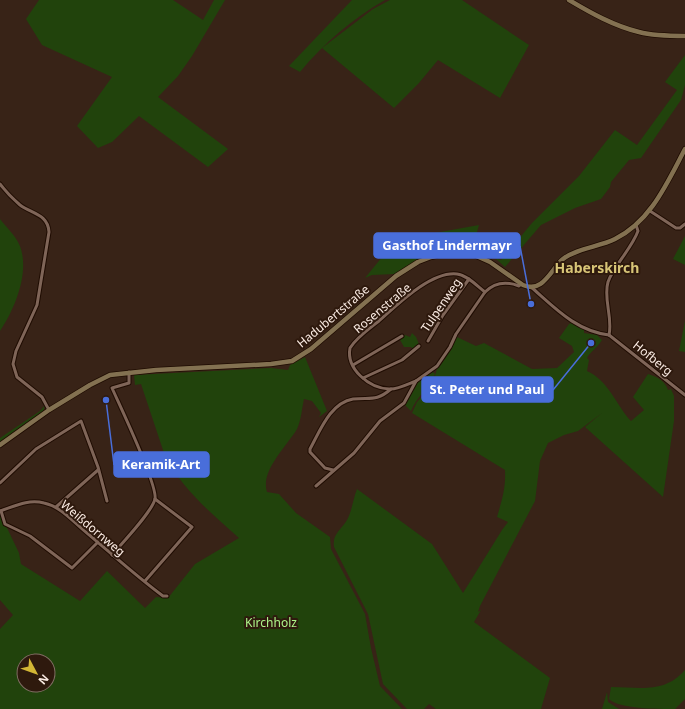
<svg xmlns="http://www.w3.org/2000/svg" width="685" height="709" font-family="'Noto Sans',sans-serif">
  <style>
    .green { fill: #21430c; fill-rule: evenodd }
    .lines { fill: none; stroke-linecap: round; stroke-linejoin: round }
    .street-casing { stroke: #1f0c02; stroke-width: 5 }
    .secondary-casing { stroke: #1f0c02; stroke-width: 6 }
    .street { stroke: #7f6558; stroke-width: 3 }
    .secondary { stroke: #837151; stroke-width: 4.5 }
    .labels { text-anchor: middle; dominant-baseline: central; stroke-width: 4; stroke-linejoin: round; paint-order: stroke }
    .street-label { font-size: 12px; fill: #fbece4; stroke: #2e190d }
    .park-label { font-size: 12px; fill: #adf58a; stroke: #2e190d }
    .quarter-label { font-size: 14px; font-weight: bold; fill: #d8c577; stroke: #2e190d }
    .leader { fill: none; stroke: #496eda; stroke-width: 1.5 }
    .callout-dot { fill: #496eda; stroke: #2e190d; stroke-width: 1.5 }
    .callout { fill: #496eda; stroke: #496eda; stroke-width: 1.5 }
    .callout-label { font-size: 13px; text-anchor: middle; font-weight: bold; fill: #fff }
  </style>
  <rect width="100%" height="100%" fill="#382317"/>
  <g class="green">
    <path d="M39 0H173L203 20 214 0H225L192 56 178 76 158 97 228 149 208 167 139 116 112 142 98 148 77 126 112 77 42 45 26 19Z"/>
    <path d="M352 0H385C352 19 324 43 300 72L289 66Z"/>
    <path d="M390 0H462L529 45 500 98 438 60 419 83 394 108 322 48 373 9Z"/>
    <path d="M685 55V85L681 100 641 158 629 160 611 182 610 187 601 199 575 208 541 225 505 267 495 258 501 260 532 223 579 176 615 130 637 145 677 90 665 82Z"/>
    <path d="M0 219C6 227 15 235 19 244 31 270 15 309 0 331Z"/>
    <path d="M479 225 473 246 470 250 448 251 395 274 372 275 365 278 396 240Z"/>
    <path d="M685 236V265L673 259Z"/>
    <path d="M685 321V352L679 351Z"/>
    <path d="M571 323 584 330V333L597 335 602 340C598 347 590 352 587 358L589 360 587 371C609 381 616 405 631 421L644 410 633 397 648 374C658 377 665 381 668 390L671 389 674 396V421L663 497 585 427 602 413 578 431 564 435 548 443 540 461 535 501 480 606 478 612 481 610 474 622 550 678 541 709H436L429 704 424 709H407L383 684 368 614 334 547C332 534 341 530 347 520 352 511 353 499 357 489L432 544 463 593 502 530 508 522 497 517C502 500 506 487 505 470L412 413 417 402 432 385 438 366 457 337 476 346 484 343 532 369 557 368 574 352 572 346 559 338 569 324Z"/>
    <path d="M412 333 416 337 419 344 414 350 411 347H404L399 338 405 335 410 337Z"/>
    <path d="M305 357 327 411 319 417 321 413 312 401 304 399C302 408 301 421 297 429 287 446 260 471 267 492L279 494 296 513 330 537 331 549 365 614 371 648 380 686 402 709H0V629L13 615 0 600V513L19 553 21 564 80 601 107 571 145 608 156 597 168 598 195 564 239 538C211 513 183 490 165 456L141 384 135 385 134 375 271 368 288 370 290 365ZM24 661H48V685H24Z"/>
    <path d="M433 372 435 374C430 388 416 397 411 411L405 405 417 383Z"/>
    <path d="M45 405 43 413 0 442V438L40 411Z"/>
    <path d="M685 670V699L675 709C658 709 619 709 609 699L611 687C640 687 664 694 685 670Z"/>
    <path d="M607 692 608 702 619 709H602Z"/>
  </g>
  <g class="lines">
    <defs>
      <g id="street">
        <path d="M0 184C6 192 13 199 20 205 32 214 48 214 49 232L37 305 16 351 13 364 17 377 42 397 49 410"/>
        <path d="M650 211 676 228H680L685 224"/>
        <path d="M531 287C555 308 576 331 609 335"/>
        <path d="M609 335C613 317 603 299 608 282 613 267 632 248 638 231L636 225"/>
        <path d="M609 335 685 395"/>
        <path d="M428 341 443 315 469 279"/>
        <path d="M353 365 402 336"/>
        <path d="M363 378 402 360 419 346"/>
        <path d="M416 381C408 384 397 390 389 389 369 388 346 369 350 348 357 337 369 329 379 321 397 305 431 271 457 274 467 275 477 286 485 292"/>
        <path d="M333 470 325 468 310 452V449C320 431 330 403 353 399 370 397 376 402 391 389"/>
        <path d="M0 483 36 449 81 421 98 467 107 501"/>
        <path d="M316 486 354 453 380 421 404 403 416 381 437 366 450 347 456 334 485 292C495 282 506 281 519 286L521 284"/>
        <path d="M56 507 98 470"/>
        <path d="M0 511C15 506 28 499 44 503 62 507 73 522 87 533 112 554 136 576 163 596H167"/>
        <path d="M1 511 5 524 30 536 72 568 98 542"/>
        <path d="M112 555C122 543 152 512 155 499 158 485 120 406 112 388L129 383V372"/>
        <path d="M145 581 192 527 155 499"/>
      </g>
      <g id="secondary">
        <path d="M569 0C591 13 614 26 639 32 654 36 670 36 685 36"/>
        <path d="M0 445 49 410 90 385 110 375 156 370 271 364 292 361 311 349 396 276 418 262 431 257 458 251 472 254 490 262 523 285C543 294 551 269 563 259 577 248 599 247 615 239 651 221 667 183 685 149"/>
      </g>
    </defs>
    <use href="#street" class="street-casing"/>
    <use href="#secondary" class="secondary-casing"/>
    <use href="#street" class="street"/>
    <use href="#secondary" class="secondary"/>
  </g>
  <g class="labels">
    <g class="street-label">
      <text transform="translate(441 305) rotate(-56)">Tulpenweg</text>
      <text transform="translate(382 308) rotate(-40)">Rosenstraße</text>
      <text transform="translate(333 316) rotate(-40)">Hadubertstraße</text>
      <text transform="translate(653 358) rotate(39)">Hofberg</text>
      <text transform="translate(93 528) rotate(40)">Weißdornweg</text>
    </g>
    <g class="park-label">
      <text x="271" y="622">Kirchholz</text>
    </g>
    <g class="quarter-label">
      <text x="597" y="267">Haberskirch</text>
    </g>
  </g>
  <path class="leader" d="M531 304L520 246M591 343L553 390M106 400L114 465"/>
  <g class="callout-dot">
    <circle cx="531" cy="304" r="4"/>
    <circle cx="591" cy="343" r="4"/>
    <circle cx="106" cy="400" r="4"/>
  </g>
  <g class="callout">
    <rect x="374" y="233" width="146" height="25" rx="4"/>
    <rect x="422" y="377" width="131" height="25" rx="4"/>
    <rect x="114" y="452" width="95" height="25" rx="4"/>
  </g>
  <g class="callout-label">
    <text x="447" y="250">Gasthof Lindermayr</text>
    <text x="487" y="394">St. Peter und Paul</text>
    <text x="161" y="469">Keramik-Art</text>
  </g>
  <g transform="translate(36 673) rotate(131)"><circle r="19" fill="#2e190d" stroke="#806d63"/>
  <path d="M0-3L7 15L0 10L-7 15Z" fill="#d3b635"/>
  <text y="-6" font-size="11" font-weight="bold" text-anchor="middle" fill="#fbece4">N</text>
  </g>
</svg>
